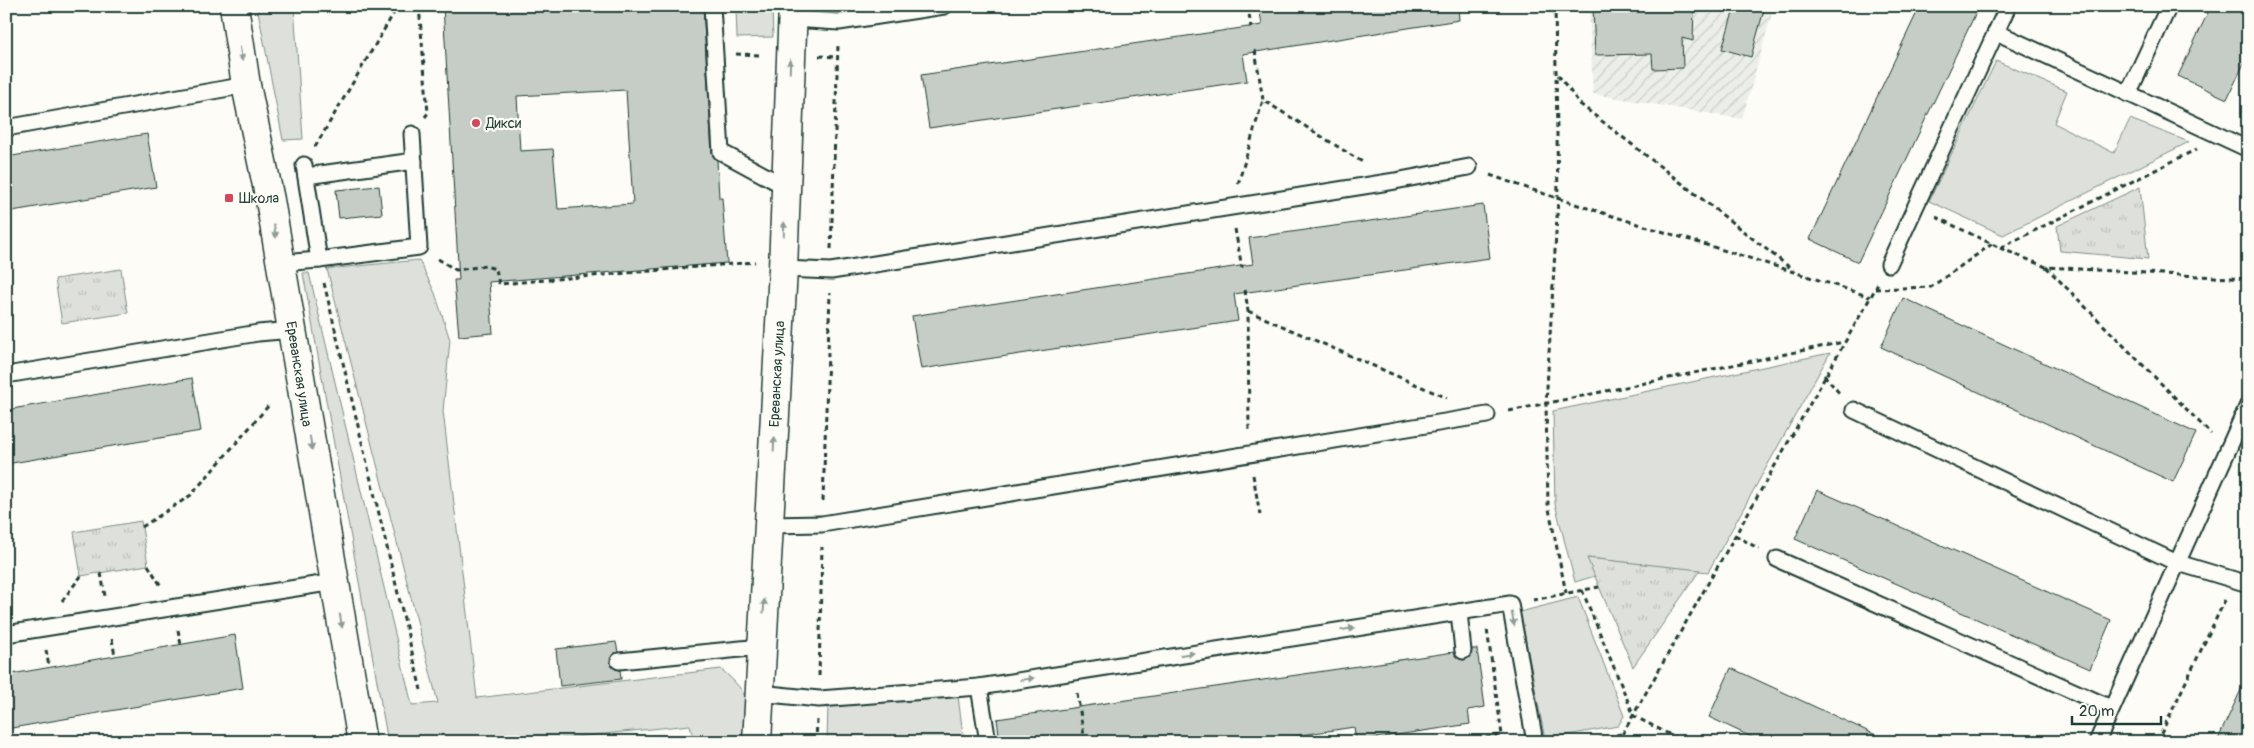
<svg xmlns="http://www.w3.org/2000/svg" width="2254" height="748" font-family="Pangolin,sans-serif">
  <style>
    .industrial { fill: url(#industrial-furrows) }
    .grass { fill: #dde0db; stroke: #7e8e88 }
    .park { fill: url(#park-tufts); stroke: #7e8e88 }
    .building { fill: #c6cdc7; stroke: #1f3d34; fill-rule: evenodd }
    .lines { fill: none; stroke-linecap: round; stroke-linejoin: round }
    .service-casing { stroke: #1f3d34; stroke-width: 19 }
    .minor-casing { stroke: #1f3d34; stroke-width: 31 }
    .path { stroke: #1f3d34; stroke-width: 3; stroke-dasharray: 5 4; stroke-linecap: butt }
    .service { stroke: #fdfcf7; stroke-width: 15 }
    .minor { stroke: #fdfcf7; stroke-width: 28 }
    .oneway { fill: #8e9c96 }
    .poi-dot { fill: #d1495b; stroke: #fdfcf7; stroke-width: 2 }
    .labels { text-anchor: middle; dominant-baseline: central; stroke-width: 4.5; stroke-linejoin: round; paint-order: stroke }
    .poi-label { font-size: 14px; fill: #1f3d34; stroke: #fdfcf7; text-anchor: start }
    .street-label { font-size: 14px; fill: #1f3d34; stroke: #fdfcf7 }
  </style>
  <defs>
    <pattern id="industrial-furrows" width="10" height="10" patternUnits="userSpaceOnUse" patternTransform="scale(1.25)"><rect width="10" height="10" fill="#eceee9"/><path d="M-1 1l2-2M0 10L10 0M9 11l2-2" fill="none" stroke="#cacdc8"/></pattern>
    <pattern id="park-tufts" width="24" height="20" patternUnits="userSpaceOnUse" patternTransform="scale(1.25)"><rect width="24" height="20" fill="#dde0db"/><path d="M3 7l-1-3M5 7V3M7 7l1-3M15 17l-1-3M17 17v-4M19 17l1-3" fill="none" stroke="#bdc1bd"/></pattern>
  </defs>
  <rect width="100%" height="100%" fill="#fdfcf7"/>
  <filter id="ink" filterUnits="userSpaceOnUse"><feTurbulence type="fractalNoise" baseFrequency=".02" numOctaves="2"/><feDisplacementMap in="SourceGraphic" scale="10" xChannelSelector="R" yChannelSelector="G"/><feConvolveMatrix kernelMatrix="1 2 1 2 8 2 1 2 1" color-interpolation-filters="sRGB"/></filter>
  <g filter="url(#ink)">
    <path class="industrial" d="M1589 6H1774L1742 119 1593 94Z"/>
    <g class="grass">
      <path d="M257 6H294L303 139 283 140Z"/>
      <path d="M736 6H772L773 37 737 38Z"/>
      <path d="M1996 61 2067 91 2054 123 2114 153 2130 119 2189 142 2003 235 1929 201Z"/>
      <path d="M419 260 435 293 450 340 443 411 477 698 721 669C752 696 749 702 746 742H694L690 725 527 742H388L303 273H309L412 705 438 703 327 269Z"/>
      <path d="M1830 353 1708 572 1588 558 1595 576 1575 582 1555 504 1553 411Z"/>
      <path d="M1578 597 1624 716 1618 726 1545 739 1520 612Z"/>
      <path d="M958 696 964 742H827L828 707Z"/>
    </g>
    <g class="park">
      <path d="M2140 187 2148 259 2060 251 2057 226Z"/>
      <path d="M121 269 128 313 62 323 55 279Z"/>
      <path d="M141 521 148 565 81 576 74 532Z"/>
      <path d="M1587 558 1700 570 1633 667Z"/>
    </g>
    <g class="building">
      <path d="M443 6H703L712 153 717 160 719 198H722L727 263 489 282 493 333 459 336 454 280H459ZM626 90 633 204 558 209 553 149 520 151 517 96Z"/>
      <path d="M1259 6H1458L1459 20 1243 54 1247 81 929 128 921 75 1262 25Z"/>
      <path d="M1593 6H1694L1693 41 1682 38 1683 68 1653 69 1652 54 1595 55Z"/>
      <path d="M1735 6H1765L1751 57 1722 49Z"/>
      <path d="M1920 6H1979L1858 262 1810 239Z"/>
      <path d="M2211 6H2248V55L2227 99 2178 76Z"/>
      <path d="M147 134 156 187 6 212V157Z"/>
      <path d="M379 186 382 214 339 218 336 190Z"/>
      <path d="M1483 205 1490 258 1234 294 1238 321 921 369 912 316 1253 264 1249 238Z"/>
      <path d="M1903 298 2196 433 2173 482 1881 347Z"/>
      <path d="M192 378 201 431 6 464V410Z"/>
      <path d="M1817 490 2111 620 2090 669 1795 539Z"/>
      <path d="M235 635 243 688 6 729V675Z"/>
      <path d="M616 642 618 652 611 657 610 662 615 669 620 670 621 679 560 686 556 649Z"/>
      <path d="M1472 649H1477L1485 707 1468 710 1470 724 1356 741 1354 727 1288 737 1289 742H1000L997 719 1454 652 1459 659 1464 660 1471 655Z"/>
      <path d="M1731 668 1891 742H1762L1709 717Z"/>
      <path d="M2248 675V742H2217L2224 726Z"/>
    </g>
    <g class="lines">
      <defs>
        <g id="service">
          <path d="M712 6 721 152 786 187"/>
          <path d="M793 19 839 22 944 6"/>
          <path d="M1996 32 2008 6"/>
          <path d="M2128 94 2169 6"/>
          <path d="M6 128 246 85"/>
          <path d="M304 165 319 260"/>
          <path d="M306 176 414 161"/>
          <path d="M281 263 319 260 419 247 412 134"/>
          <path d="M1889 264 1996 32 2248 149"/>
          <path d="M783 269 831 271 1395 181 1469 167"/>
          <path d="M6 375 258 333 292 330"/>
          <path d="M1854 410 2175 562 2248 584"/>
          <path d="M770 525 822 524 1487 415"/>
          <path d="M1777 559 2111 708"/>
          <path d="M1459 612 1463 651"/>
          <path d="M6 634 334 582"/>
          <path d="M619 661 761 647"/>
          <path d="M979 687 988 742"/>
          <path d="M759 693 819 699 979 687 1510 604 1535 742"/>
          <path d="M2097 742 2248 405"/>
        </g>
        <g id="minor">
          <path d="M234 6 246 85 270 200 362 742"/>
          <path d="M757 742 783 269 793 6"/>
        </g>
      </defs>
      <use href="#service" class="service-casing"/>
      <use href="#minor" class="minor-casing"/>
      <g class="path">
        <path d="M419 6 428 113 425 117"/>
        <path d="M1248 6 1251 28"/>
        <path d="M1555 6 1558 199 1546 405 1548 504 1566 593"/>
        <path d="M1255 50 1263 100 1364 163"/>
        <path d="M736 54 762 55"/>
        <path d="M819 56 838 57"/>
        <path d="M1558 75 1580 104 1793 270"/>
        <path d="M315 147 398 6"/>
        <path d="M1490 175C1615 220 1744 254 1870 297"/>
        <path d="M1238 184 1263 100"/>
        <path d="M1936 217 2000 248 2197 149"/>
        <path d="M1235 229 1242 268"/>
        <path d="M2000 248 2046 267 2248 279"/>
        <path d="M831 249 838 45"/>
        <path d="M438 259 456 270 485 266 496 269 499 284 755 262"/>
        <path d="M2046 267 2211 434"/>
        <path d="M324 283 421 690"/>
        <path d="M1875 289 1931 287 1992 244"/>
        <path d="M1245 290 1248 311 1249 432"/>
        <path d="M1248 311 1447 398"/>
        <path d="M1824 375 1840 394"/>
        <path d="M1509 411 1844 342"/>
        <path d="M1253 475 1260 515"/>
        <path d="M823 501 830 293"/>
        <path d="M142 527 191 495 270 404"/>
        <path d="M1735 535 1759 549"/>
        <path d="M148 565 161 586"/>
        <path d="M101 573 105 596"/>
        <path d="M1582 590 1634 716 1684 742"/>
        <path d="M1533 600 1599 587"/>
        <path d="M62 601 81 576"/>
        <path d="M178 630 181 645"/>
        <path d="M112 639 115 656"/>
        <path d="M46 650 49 667"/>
        <path d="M819 676 822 547"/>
        <path d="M1077 693 1085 742"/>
        <path d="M816 742 817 720"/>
        <path d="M1450 742 1502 735 1487 629"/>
        <path d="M1581 742 1621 734"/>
        <path d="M1618 742 1878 284"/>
        <path d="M2157 742 2225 600"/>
      </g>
      <use href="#service" class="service"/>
      <use href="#minor" class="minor"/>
    </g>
    <defs><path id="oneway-solid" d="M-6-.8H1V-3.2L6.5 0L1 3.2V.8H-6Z" transform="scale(1.25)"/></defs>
    <g class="oneway">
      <use href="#oneway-solid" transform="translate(241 54) rotate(81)"/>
      <use href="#oneway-solid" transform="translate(790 66) rotate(-88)"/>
      <use href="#oneway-solid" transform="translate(784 229) rotate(-88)"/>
      <use href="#oneway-solid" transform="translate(275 231) rotate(80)"/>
      <use href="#oneway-solid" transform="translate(311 443) rotate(81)"/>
      <use href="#oneway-solid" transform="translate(774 444) rotate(-87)"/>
      <use href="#oneway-solid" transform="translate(764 606) rotate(-86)"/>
      <use href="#oneway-solid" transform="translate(1513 619) rotate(80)"/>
      <use href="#oneway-solid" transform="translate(341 621) rotate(80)"/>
      <use href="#oneway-solid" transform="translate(1348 629) rotate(-9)"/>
      <use href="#oneway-solid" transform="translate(1187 654) rotate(-9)"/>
      <use href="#oneway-solid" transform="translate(1027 679) rotate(-9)"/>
    </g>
  </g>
  <g class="poi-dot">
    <circle cx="476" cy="123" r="5"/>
    <rect x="224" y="193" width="10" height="10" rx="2.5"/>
  </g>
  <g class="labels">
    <g class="poi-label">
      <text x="486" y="123">Дикси</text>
      <text x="239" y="198">Школа</text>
    </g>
    <g class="street-label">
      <text transform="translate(299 374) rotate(81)">Ереванская улица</text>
      <text transform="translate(777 374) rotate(-87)">Ереванская улица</text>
    </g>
  </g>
  <rect width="2254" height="748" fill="none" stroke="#fdfcf7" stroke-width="25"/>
  <rect x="12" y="12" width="2229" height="723" fill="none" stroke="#1f3d34" stroke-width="2" filter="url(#ink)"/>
  <path d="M2072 716v8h89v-8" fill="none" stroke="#1f3d34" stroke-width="2.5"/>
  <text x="2079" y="716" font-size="15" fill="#1f3d34" stroke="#fdfcf7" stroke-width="4" paint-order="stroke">20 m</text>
</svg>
